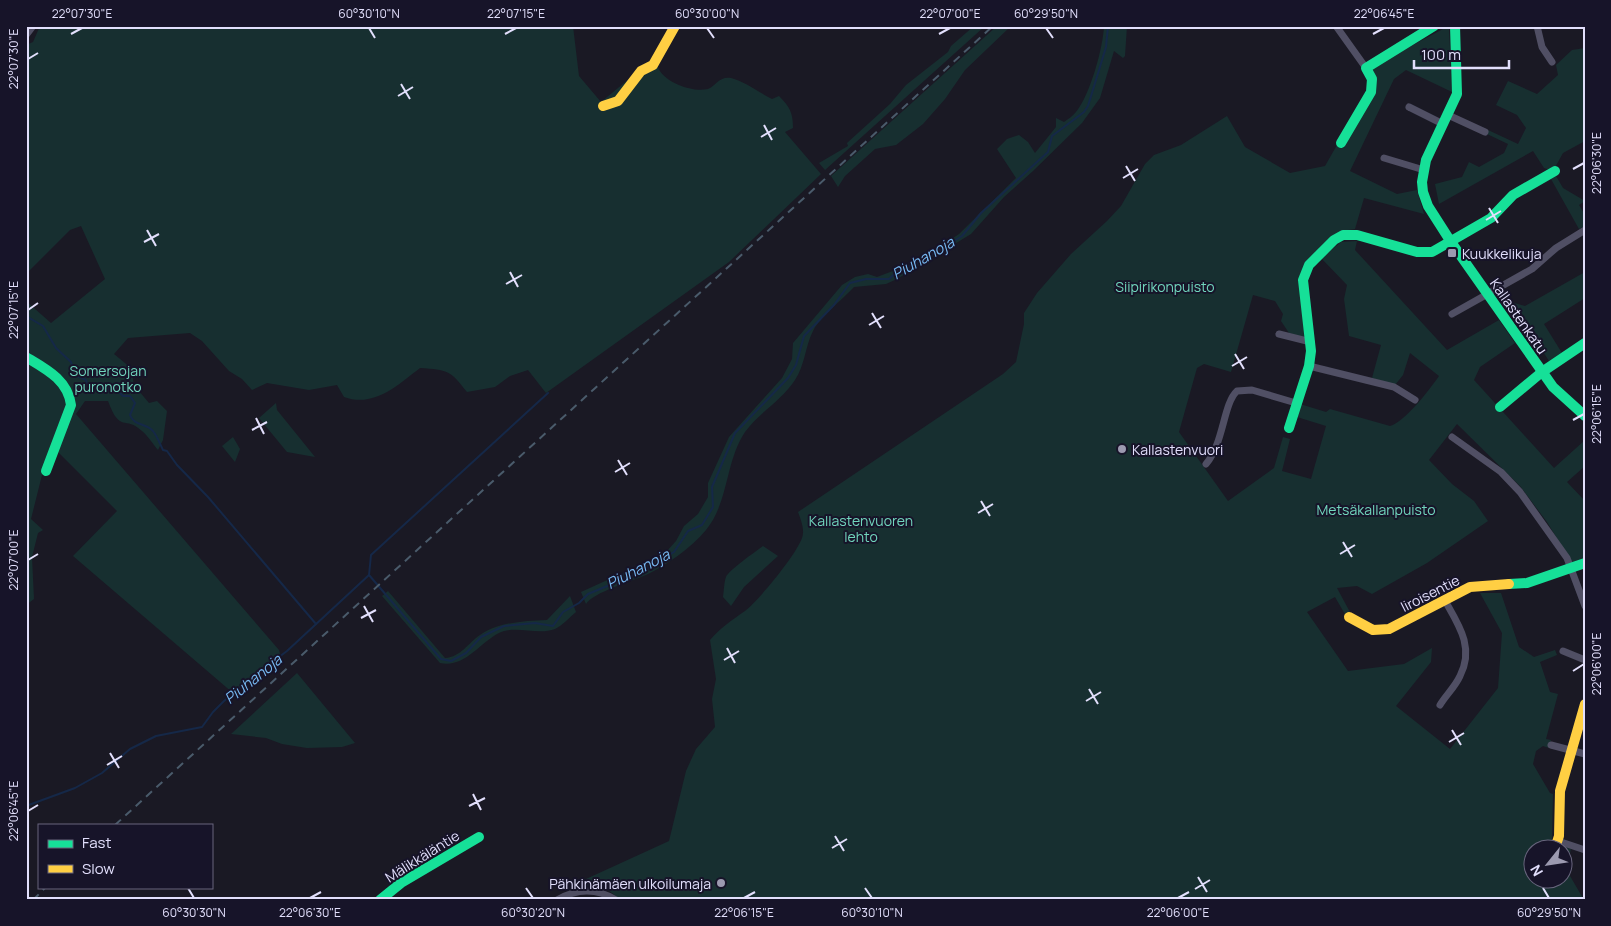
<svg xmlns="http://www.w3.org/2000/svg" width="1611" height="926" font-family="Manrope,sans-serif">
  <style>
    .green { fill: #172f30; fill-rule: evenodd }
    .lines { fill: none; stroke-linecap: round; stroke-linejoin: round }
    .stream { stroke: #152848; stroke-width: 2 }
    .street { stroke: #504f64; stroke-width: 7 }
    .fast { stroke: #16e098; stroke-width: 10 }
    .slow { stroke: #ffcf43; stroke-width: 10 }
    .rail { stroke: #4a5b6b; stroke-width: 2; stroke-dasharray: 8 6; stroke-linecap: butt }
    .ticks { fill: none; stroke: #e2dffc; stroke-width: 2 }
    .poi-dot { fill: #9c9ab0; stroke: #171429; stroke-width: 2 }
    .labels { text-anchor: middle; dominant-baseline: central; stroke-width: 4; stroke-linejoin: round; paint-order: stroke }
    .poi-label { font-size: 14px; fill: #e2dffc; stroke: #171429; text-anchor: start }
    .park-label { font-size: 14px; fill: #71d6bd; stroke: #171429 }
    .street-label { font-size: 14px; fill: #e2dffc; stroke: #171429 }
    .water-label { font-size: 15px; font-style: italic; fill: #77b9f2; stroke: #171429 }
    .neatline { fill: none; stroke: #e2dffc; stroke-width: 2 }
    .ticks-label { font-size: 12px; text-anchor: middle; fill: #e2dffc }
  </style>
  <rect width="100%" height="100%" fill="#1a1924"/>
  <g class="green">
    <path d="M40 26H573L579 76 601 102 635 74 658 67C663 82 693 93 708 89 716 86 719 76 731 78 744 81 760 93 772 99L779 96C790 107 793 113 793 128L785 132 821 174 729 262 546 393 528 370 510 376 495 387 467 392C450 370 448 370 420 368 398 385 374 408 344 397L337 385 309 390 267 383 252 390 242 379 229 371 202 341 190 333 128 338 114 354 131 368 134 385 149 403 157 401 167 411 163 440 158 450C153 444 148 436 142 431 125 415 120 434 108 401H85L76 414 279 650 280 654 233 693 73 556 117 511 53 447 46 459 31 519 43 530 38 533 32 557 34 599 26 605V301L51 323 105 279 81 226 70 230 26 274V45L33 42Z"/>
    <path d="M974 26H985L825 170 819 163 848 146 847 143 890 104 906 85 948 52 951 46Z"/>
    <path d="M997 26H1011L965 70 945 99 923 124 896 145 875 149 845 176 838 187 831 176Z"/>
    <path d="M1104 26H1127L1125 56 1123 58 1114 51 1100 98 1082 123 1033 171 1004 197 971 234 897 279 886 284 854 287C843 299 820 317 813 331 805 347 805 365 795 380 782 400 759 413 745 432 725 462 729 502 706 530 691 548 667 565 646 575 630 582 594 592 586 604L581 592 647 562 666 552 676 541 684 526 698 514 708 497V483L729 437 782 378 792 359 793 343 842 285 855 277 868 274 877 277 919 261 959 234 1016 178 997 149 1007 139 1019 135 1028 142 1035 153 1056 127V118L1064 122C1068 119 1073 116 1076 112 1090 95 1103 48 1104 26Z"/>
    <path d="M1443 29H1449L1452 92 1406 70 1394 79 1350 171 1397 194 1417 190 1424 214 1364 198 1355 229 1342 231 1307 262 1306 338 1289 333 1281 321 1283 314 1275 301 1253 295 1231 372 1204 364 1197 368 1179 432 1228 501 1274 468 1283 437 1290 439 1282 471 1311 479 1326 426 1297 417 1300 404 1326 412 1330 409 1390 426C1405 422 1430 389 1439 376L1410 353 1403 375 1395 385 1372 378 1381 345 1349 336 1344 299 1347 285 1321 258 1341 242 1357 241 1355 250 1447 350 1499 320 1515 343 1480 367 1474 380 1554 468 1585 440V466L1567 482 1585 501V557L1572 563 1547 522 1520 486 1457 424 1429 460 1452 484 1474 501 1488 521 1427 563 1372 594 1357 586 1337 588 1351 614 1346 616 1335 597 1307 612 1348 671 1404 664 1432 648 1431 662 1396 706 1450 749 1498 688 1502 633 1480 593H1501L1519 647 1534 657 1555 650 1557 655 1540 662 1550 692 1558 694 1546 739 1551 740 1549 748 1543 746 1536 751 1533 764 1550 793 1553 794 1552 841 1571 849 1566 869 1584 900H621L608 890 585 886 580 878 586 879 669 841 686 771 696 749 715 727 712 699 716 679 710 640C720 628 732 620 745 611 759 600 796 555 802 538 805 530 801 520 798 512L1003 374 1016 362 1024 324V313L1037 293 1071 254 1107 221 1121 206 1145 164 1154 155 1181 145 1227 116 1245 147 1290 173 1325 166 1337 145 1344 148 1360 114 1373 66ZM1534 848H1564V878H1534Z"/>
    <path d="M1585 48V141L1563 153 1553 171 1544 168 1533 151 1439 204 1435 184 1462 177 1469 162 1479 167 1504 153 1508 144 1487 134 1488 130 1518 144 1526 128 1517 115 1496 105 1508 81 1537 94 1558 75 1556 65 1572 50Z"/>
    <path d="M1556 176 1563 188 1585 201 1579 205 1585 215V226L1579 229 1551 179Z"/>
    <path d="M1585 272V298L1544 324 1562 353 1549 361 1511 302 1525 306Z"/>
    <path d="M276 403 277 410 315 457 287 452 259 418Z"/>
    <path d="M233 437 240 449 235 462 222 446Z"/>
    <path d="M763 546 778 556 744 587 731 606 723 597C724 591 724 582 726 577 729 570 755 552 763 546Z"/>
    <path d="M388 591 445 658C461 657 468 643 480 635 499 622 524 621 547 620L570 596 576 612C570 617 562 626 555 629 537 636 514 624 497 634 478 645 464 668 440 663L382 596Z"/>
    <path d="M297 673 355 743 342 747 307 748 282 744 266 738 231 734Z"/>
  </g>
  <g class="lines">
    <g class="stream">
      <path d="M26 316 43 326 56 348 71 362 75 375 86 380 87 384 106 388 113 392 117 390 123 396H130L135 403 130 415C134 426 146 423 153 431 157 436 160 444 163 450L167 451 177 465 208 497 316 624"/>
      <path d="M369 575 371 555 548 393"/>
      <path d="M26 806 75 788 102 773 130 749 156 736 202 727 213 712 224 701 259 672 287 651 369 575 441 659 451 661 466 653 481 637 504 626 535 623 553 626 563 612 579 603 588 594 641 572 674 552 688 531 702 525 713 507 712 487 735 433 788 378 796 365 804 336 834 305 850 283 866 279H889L899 270 920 262 962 236 981 213 1048 152 1052 136 1084 112 1088 106 1106 47 1108 26"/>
    </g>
    <g class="street">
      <path d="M1336 26 1366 68"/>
      <path d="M1537 26 1542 47 1552 62"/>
      <path d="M26 35 33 26"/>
      <path d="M1409 107 1443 124"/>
      <path d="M1448 115 1485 132"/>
      <path d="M1384 158 1424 170"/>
      <path d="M1452 314 1532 269 1556 248 1585 230"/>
      <path d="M1279 334 1311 342"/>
      <path d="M1309 366 1394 387 1415 400"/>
      <path d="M1452 437 1501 472 1520 492 1567 558 1585 606"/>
      <path d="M1206 464C1224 443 1223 404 1237 391L1252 390 1296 403"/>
      <path d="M1563 651 1585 660"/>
      <path d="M1440 705C1446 695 1455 687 1460 676 1475 647 1458 624 1444 599"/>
      <path d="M1551 745 1585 754"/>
      <path d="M1558 841 1585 850"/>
      <path d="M557 900C577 888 597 888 616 900"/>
    </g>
    <g class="fast">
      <path d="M1455 26 1457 94 1426 160 1422 182 1423 192 1428 206 1451 242 1553 387 1585 416"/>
      <path d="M1341 143 1371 92 1372 79 1366 68 1434 26"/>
      <path d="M26 357C46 369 68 380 71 405L46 471"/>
      <path d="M1500 407 1542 372 1585 343"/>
      <path d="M1289 428 1309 366 1311 351 1303 280 1309 265 1334 240 1343 235H1357L1417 252H1432L1491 218 1513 195 1555 171"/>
      <path d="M1509 584 1527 583 1585 563"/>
      <path d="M380 900 401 883 479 837"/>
    </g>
    <g class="slow">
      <path d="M603 106 618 101 641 71 653 65 675 26"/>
      <path d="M1349 617 1373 630 1389 629 1470 587 1509 584"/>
      <path d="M1555 848 1559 836 1560 791 1585 704"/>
    </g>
    <g class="rail">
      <path d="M115 825 993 26"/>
      <path d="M33 900 46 887"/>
    </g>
  </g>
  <path class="ticks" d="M369 28 375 38M707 28 714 38M1046 28 1053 38M71 34 82 28M505 34 516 28M939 34 950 28M1373 34 1384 28M28 59 38 53M401 84 410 99M398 96 413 87M764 125 772 140M761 137 776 128M1126 166 1135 181M1573 169 1584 163M1123 178 1138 169M1489 208 1498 223M1486 220 1501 211M147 230 156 246M144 242 159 234M510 272 518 287M506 284 522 275M28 310 38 303M872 313 881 328M869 325 884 316M1235 354 1244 369M1232 366 1247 357M256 418 264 434M1573 420 1584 414M252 430 267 422M618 460 627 475M615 472 630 463M981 501 990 516M978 513 993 504M1343 542 1352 557M1340 554 1355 545M28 560 38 554M364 606 373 622M361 618 376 610M727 648 735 663M724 660 739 651M1573 671 1584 664M1089 689 1098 704M1086 701 1101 692M1452 730 1461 745M1449 742 1464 733M110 753 119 768M107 765 122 756M473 794 481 810M469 806 485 798M28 811 38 805M835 836 844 851M832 848 847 839M1198 877 1207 892M188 888 194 898M526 888 533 898M865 888 872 898M1543 888 1549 898M1195 889 1210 880M310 898 321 892M744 898 755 892M1178 898 1189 892"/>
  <g class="poi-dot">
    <rect x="1447" y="248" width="10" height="10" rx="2.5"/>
    <circle cx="1122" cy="449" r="5"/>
    <circle cx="721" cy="883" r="5"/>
  </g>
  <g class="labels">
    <g class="poi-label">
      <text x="1462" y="253">Kuukkelikuja</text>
      <text x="1132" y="449">Kallastenvuori</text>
      <text x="711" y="883" text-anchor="end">Pähkinämäen ulkoilumaja</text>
    </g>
    <g class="park-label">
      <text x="1165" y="286">Siipirikonpuisto</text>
      <text x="108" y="370">Somersojan<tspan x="108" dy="16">puronotko</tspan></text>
      <text x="1376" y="509">Metsäkallanpuisto</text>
      <text x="861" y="520">Kallastenvuoren<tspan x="861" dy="16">lehto</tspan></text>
    </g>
    <g class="street-label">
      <text transform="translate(1519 316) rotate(55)">Kallastenkatu</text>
      <text transform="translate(1430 593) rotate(-27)">Iiroisentie</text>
      <text transform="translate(422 856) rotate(-32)">Mälikkäläntie</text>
    </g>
    <g class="water-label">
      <text transform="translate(923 258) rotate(-30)">Piuhanoja</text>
      <text transform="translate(638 569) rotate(-27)">Piuhanoja</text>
      <text transform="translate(253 679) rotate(-39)">Piuhanoja</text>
    </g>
  </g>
  <rect width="1611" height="926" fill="none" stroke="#171429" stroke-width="55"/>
  <rect x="38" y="824" width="175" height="65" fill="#171429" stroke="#68657d"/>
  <rect x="48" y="840" width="25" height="8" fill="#16e098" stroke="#68657d"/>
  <text x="82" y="848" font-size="15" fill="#e2dffc">Fast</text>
  <rect x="48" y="865" width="25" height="8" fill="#ffcf43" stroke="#68657d"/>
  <text x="82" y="874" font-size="15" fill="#e2dffc">Slow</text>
  <g transform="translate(1548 864) rotate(240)"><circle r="24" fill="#171429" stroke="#68657d"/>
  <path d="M0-4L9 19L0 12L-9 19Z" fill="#9c9ab0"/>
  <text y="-8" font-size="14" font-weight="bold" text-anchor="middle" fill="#e2dffc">N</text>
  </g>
  <path d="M1414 60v8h95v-8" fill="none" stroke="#e2dffc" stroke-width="2.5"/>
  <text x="1421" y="60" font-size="15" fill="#e2dffc" stroke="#171429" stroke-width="4" paint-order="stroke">100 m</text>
  <rect x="28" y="28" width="1556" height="870" class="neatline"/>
  <g class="ticks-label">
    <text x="82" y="18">22°07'30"E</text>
    <text x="369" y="18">60°30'10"N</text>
    <text x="516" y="18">22°07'15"E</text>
    <text x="707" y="18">60°30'00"N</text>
    <text x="950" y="18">22°07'00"E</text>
    <text x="1046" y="18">60°29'50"N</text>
    <text x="1384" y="18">22°06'45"E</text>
    <text transform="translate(14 59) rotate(-90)" y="4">22°07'30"E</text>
    <text transform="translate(1597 163) rotate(-90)" y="4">22°06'30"E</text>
    <text transform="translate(14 310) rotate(-90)" y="4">22°07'15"E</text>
    <text transform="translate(1597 414) rotate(-90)" y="4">22°06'15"E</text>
    <text transform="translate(14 560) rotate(-90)" y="4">22°07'00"E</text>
    <text transform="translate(1597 664) rotate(-90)" y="4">22°06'00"E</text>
    <text transform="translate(14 811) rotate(-90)" y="4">22°06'45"E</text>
    <text x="194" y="917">60°30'30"N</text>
    <text x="310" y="917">22°06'30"E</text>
    <text x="533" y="917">60°30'20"N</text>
    <text x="744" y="917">22°06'15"E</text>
    <text x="872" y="917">60°30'10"N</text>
    <text x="1178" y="917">22°06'00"E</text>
    <text x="1549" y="917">60°29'50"N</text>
  </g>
</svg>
